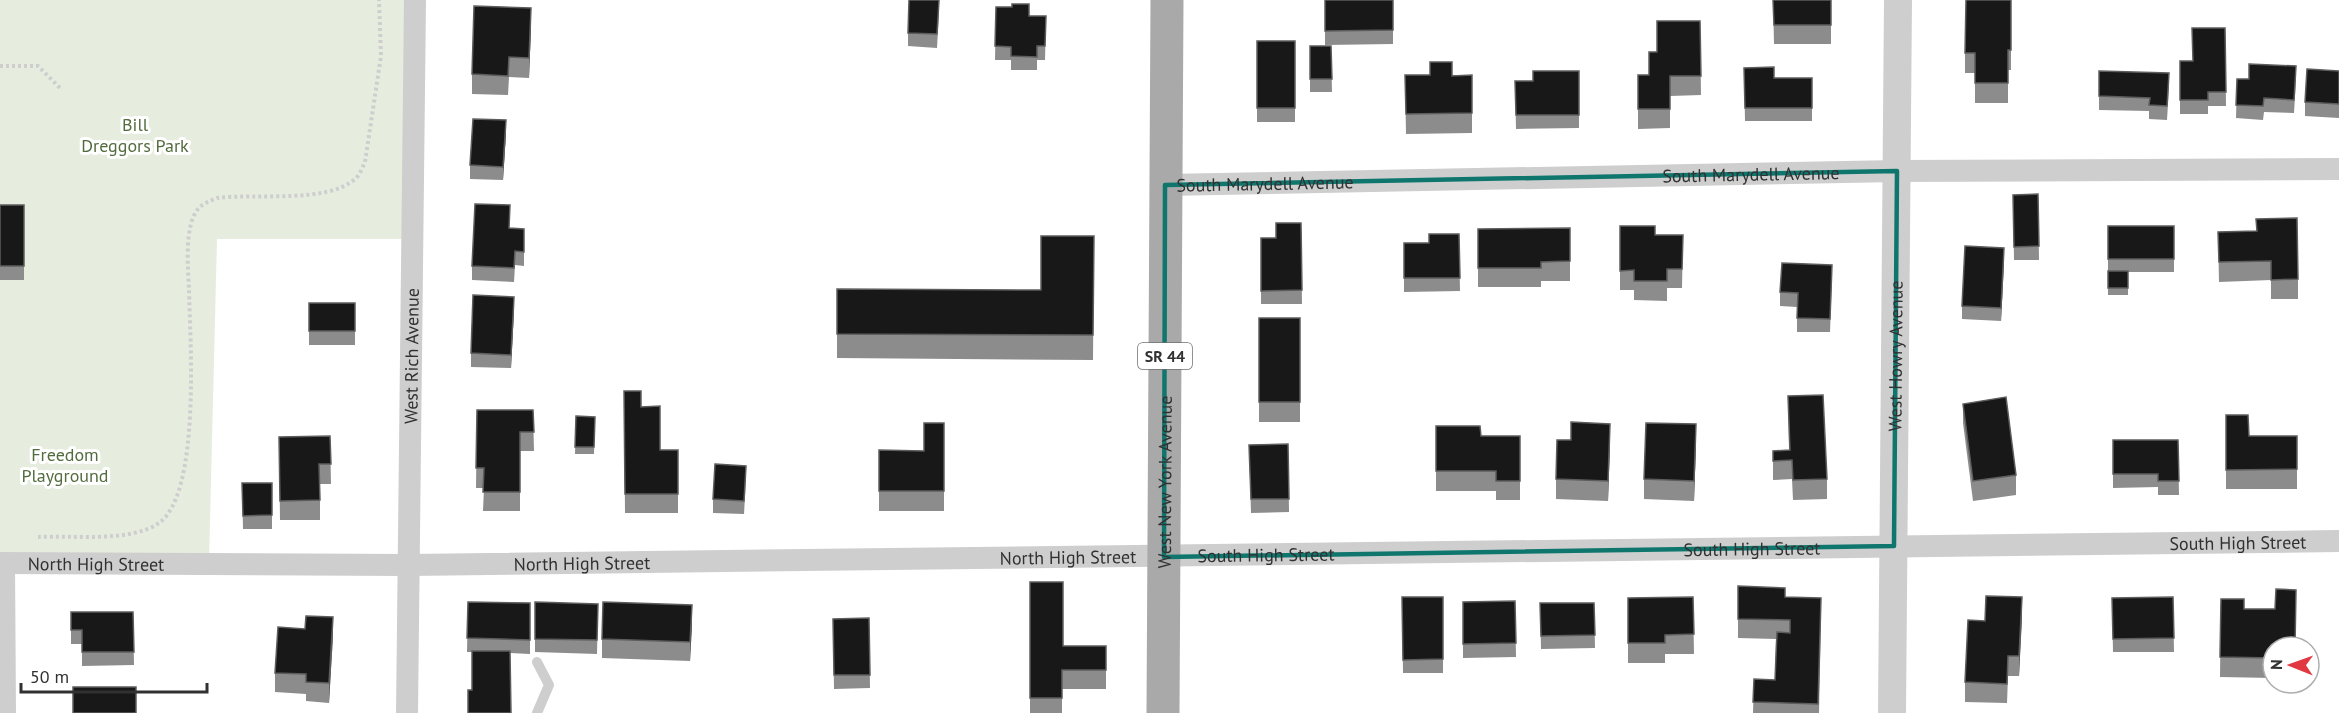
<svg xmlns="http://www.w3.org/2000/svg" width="2339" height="713" font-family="'PT Sans',sans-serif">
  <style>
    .green { fill: #e6eddf }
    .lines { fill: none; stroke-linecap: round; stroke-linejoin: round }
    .path { stroke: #cecece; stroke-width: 4; stroke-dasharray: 3 3; stroke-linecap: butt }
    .service { stroke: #cecece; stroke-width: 10 }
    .minor { stroke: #cecece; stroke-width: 22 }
    .tertiary { stroke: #cecece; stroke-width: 28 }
    .primary { stroke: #a9a9a9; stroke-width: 33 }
    .wall { fill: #8c8c8c }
    .shaded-wall { fill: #5d5d5d }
    .building { fill: #181818; stroke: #5d5d5d; stroke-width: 1.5 }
    .marked { fill: none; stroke: #0f766e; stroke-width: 4.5; stroke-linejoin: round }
    .labels { text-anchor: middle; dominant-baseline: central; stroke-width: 6; stroke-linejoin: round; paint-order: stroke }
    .shield { fill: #fff; stroke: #6f6f6f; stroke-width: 1.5 }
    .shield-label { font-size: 16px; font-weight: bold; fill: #313131 }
    .park-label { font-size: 18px; fill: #536c3e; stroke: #fff }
    .street-label { font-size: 18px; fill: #313131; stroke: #fff }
  </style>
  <rect width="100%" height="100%" fill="#fff"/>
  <path class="green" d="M0 0H415L412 239H217L209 563H0Z"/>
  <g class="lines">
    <g class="path">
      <path d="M0 66H38L60 88"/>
      <path d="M38 537C72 535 130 543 159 523 201 493 190 339 189 289 188 268 184 226 198 209 203 203 210 201 217 198 256 193 326 204 355 179 360 175 362 168 365 162L381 56 379 0"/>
    </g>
    <path class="service" d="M537 662 549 685 537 713"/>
    <g class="minor">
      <path id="s1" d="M1165 185 1897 171 2339 169"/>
      <path id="s2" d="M0 563 408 565 2339 541"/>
      <path d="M4 563 5 713"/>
      <path id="s3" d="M407 713 415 0"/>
    </g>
    <path class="tertiary" id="s4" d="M1892 713 1898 0"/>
    <path class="primary" id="s5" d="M1163 713 1167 0"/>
  </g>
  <g class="wall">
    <path d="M1325 0H1393V44L1325 45Z"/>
    <path d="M1773 0H1831V44H1774Z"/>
    <path d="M2011 0V70H2008V103H1975V73H1965V53Z"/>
    <path d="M996 7 1029 16H1046L1045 60H1037V70H1011V60H995Z"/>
    <path d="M939 13 937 48 908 46V33Z"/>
    <path d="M1700 21 1701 95 1670 96V128L1638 129V75H1649L1657 52Z"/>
    <path d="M531 28 529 78 509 77 508 95 472 94V74Z"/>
    <path d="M2225 28 2226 106H2208V114H2180V61H2193Z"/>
    <rect x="1257" y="41" width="38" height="81"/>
    <path d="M1310 46H1331L1332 92H1310Z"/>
    <path d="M1744 68 1774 78H1812V121H1745Z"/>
    <path d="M1579 71V128L1516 129 1515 81H1533Z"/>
    <path d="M2339 71V118L2305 116V102Z"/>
    <path d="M1405 75H1472V133L1406 134Z"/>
    <path d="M2237 79H2296L2294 113 2264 112 2263 120 2236 118Z"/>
    <path d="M2169 87 2167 120 2149 119V111L2099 110V96Z"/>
    <path d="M506 134 503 180 470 179V165Z"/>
    <path d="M2038 194 2039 260H2014L2013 195Z"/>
    <rect x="0" y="205" width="24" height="75"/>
    <path d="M2256 219 2298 279V299H2271V280L2219 282 2218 232 2256 231Z"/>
    <path d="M1301 223 1302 304H1261V238H1276Z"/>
    <path d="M1620 226 1655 235H1683L1682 288H1667V301L1634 300V290H1620Z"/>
    <path d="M2108 226H2174V272H2128V295H2108Z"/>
    <path d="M510 228 524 243V266L515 265 514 282 472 280V266Z"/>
    <path d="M1570 228V281H1541V287H1478V229Z"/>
    <path d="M1459 234 1460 291 1404 292V243H1429Z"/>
    <path d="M1094 236 1093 360 837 358V289L1041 290Z"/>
    <path d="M2004 262 2001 321 1962 319V306Z"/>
    <path d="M1832 278 1830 332H1797V307L1780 306V292Z"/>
    <rect x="309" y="303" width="46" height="42"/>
    <path d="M514 310 511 368 471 367V353Z"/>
    <rect x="1259" y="318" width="41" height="104"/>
    <path d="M624 391 641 407 660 450H678V513H625Z"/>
    <path d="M1788 396 1827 479V499L1793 500 1792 479 1773 480V451L1789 450Z"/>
    <path d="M1963 404 2016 475V495L1973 501 1963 423Z"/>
    <path d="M477 410H533L534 451H520V511H483L484 488H476Z"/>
    <path d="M2226 415 2249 436H2297V489H2226Z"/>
    <path d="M576 416 595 417 594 454H575Z"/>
    <path d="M944 423V511H879V450L924 451Z"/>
    <path d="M1436 426 1481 436H1520V500H1496V491H1436Z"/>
    <path d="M330 436 331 484H320V520H280L279 437Z"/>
    <path d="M1571 440 1610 443 1608 501 1556 499V479Z"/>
    <path d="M2113 440H2178L2179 495H2158V487L2113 488Z"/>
    <path d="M1288 444 1289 512 1251 513 1249 445Z"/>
    <path d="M1696 444 1694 501 1644 499V479Z"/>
    <path d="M746 479 744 514 713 513V499Z"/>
    <path d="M242 483H272V529H243Z"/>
    <path d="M1030 582 1063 646H1106V689H1062V713H1030Z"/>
    <path d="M1738 586 1785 597 1821 618 1819 713H1753L1754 679 1775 680 1776 639 1738 638Z"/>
    <path d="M1402 597H1443V673H1403Z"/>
    <path d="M1693 597 1694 654H1665V663H1628V598Z"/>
    <path d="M2173 597 2174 652H2113L2112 598Z"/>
    <path d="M2221 599 2244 609 2273 647V678L2220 677Z"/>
    <path d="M1515 601 1516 657 1463 658V602Z"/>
    <path d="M468 602 530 603V654L510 653 472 690V652H467Z"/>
    <path d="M535 602 598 604 597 654 535 652Z"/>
    <path d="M1540 603H1594L1595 648 1541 649Z"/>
    <path d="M71 612H133L134 665 82 666V644H71Z"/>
    <path d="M2022 617 2019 676H2008L2007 703 1965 702V682L1985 621Z"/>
    <path d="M869 618 870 688 834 689 833 619Z"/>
    <path d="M692 625 690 661 602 658V639Z"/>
    <path d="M333 636 329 703 306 701V694L275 692V673Z"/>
  </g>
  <g class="shaded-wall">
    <path d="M531 8V28L529 78V58Z"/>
    <path d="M506 120V134L503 180V167Z"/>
    <path d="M2004 248V262L2001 321V308Z"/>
    <path d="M514 297V310L511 368V355Z"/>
    <path d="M1610 424V443L1608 501V481Z"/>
    <path d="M1696 424V444L1694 501V481Z"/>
    <path d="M2022 597V617L2019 676V656Z"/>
    <path d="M692 605V625L690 661V642Z"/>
    <path d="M333 617V636L329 703V683Z"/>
  </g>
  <g class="building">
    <path d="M909 0H939L937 34 908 33Z"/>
    <path d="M1325 0H1393V30L1325 31Z"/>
    <path d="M1773 0H1831V25H1774Z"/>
    <path d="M1966 0H2011V50H2008V83H1975V53H1965Z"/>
    <path d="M1012 4H1029V16H1046L1045 46H1037V57L1011 56V47L995 46 996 7H1012Z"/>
    <path d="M474 6 531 8 529 58 509 57 508 76 472 74Z"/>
    <path d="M1657 21H1700L1701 76H1670V109H1638V75H1649V52H1657Z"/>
    <path d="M2192 28H2225L2226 92H2208V100H2180V61H2193Z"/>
    <rect x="1257" y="41" width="38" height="67"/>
    <path d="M1310 46H1331L1332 79H1310Z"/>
    <path d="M1430 62H1452V76L1472 75V113L1406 114 1405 75H1430Z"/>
    <path d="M2249 64 2296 66 2294 100 2264 98 2263 106 2236 105 2237 79H2249Z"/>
    <path d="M1774 67V78H1812V108H1745L1744 68Z"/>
    <path d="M2307 69 2339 71V104L2305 102Z"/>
    <path d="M1533 71H1579V115H1516L1515 81H1533Z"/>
    <path d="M2099 71 2169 73 2167 106 2149 105 2150 98 2099 96Z"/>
    <path d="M473 119 506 120 503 167 470 165Z"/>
    <path d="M2038 194 2039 246 2014 247 2013 195Z"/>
    <path d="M475 204 510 205 509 228 524 229V252L515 251 514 268 472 266Z"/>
    <rect x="0" y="205" width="24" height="61"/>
    <path d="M2297 218 2298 279 2271 280V261L2219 262 2218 232 2257 231 2256 219Z"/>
    <path d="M1276 223H1301L1302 290 1261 291V238H1276Z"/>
    <path d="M1620 226H1655V235H1683L1682 269H1667V281H1634V270L1620 271Z"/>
    <rect x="2108" y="226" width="66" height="33"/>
    <path d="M1570 228V261L1541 262V268H1478V229Z"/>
    <path d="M1429 234H1459L1460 278H1404V243H1429Z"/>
    <path d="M1041 236H1094L1093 335 837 334V289L1041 290Z"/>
    <path d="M1965 246 2004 248 2001 308 1962 306Z"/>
    <path d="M1782 263 1832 265 1830 319 1797 318 1798 293 1780 292Z"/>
    <rect x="2108" y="271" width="20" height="17"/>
    <path d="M473 295 514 297 511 355 471 353Z"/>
    <rect x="309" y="303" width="46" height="28"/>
    <rect x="1259" y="318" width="41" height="84"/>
    <path d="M624 391H641V407L660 406V450H678V494H625Z"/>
    <path d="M1823 395 1827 479 1793 480 1792 460 1773 461V451L1790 450 1788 396Z"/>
    <path d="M2006 397 2016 475 1973 481 1963 404Z"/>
    <path d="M477 410H533L534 432H520V492H483L484 468H476Z"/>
    <path d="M2226 415H2248L2249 436H2297V469L2226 470Z"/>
    <path d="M576 416 595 417 594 447H575Z"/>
    <path d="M1571 422 1610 424 1608 481 1556 479 1557 440H1571Z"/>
    <path d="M924 423H944V491H879V450L924 451Z"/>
    <path d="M1646 423 1696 424 1694 481 1644 479Z"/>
    <path d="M1436 426H1480L1481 436H1520V481H1496V471H1436Z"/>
    <path d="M330 436 331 464H319L320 500 280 501 279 437Z"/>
    <path d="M2113 440H2178L2179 481H2158V474H2113Z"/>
    <path d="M1288 444 1289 499H1251L1249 445Z"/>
    <path d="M715 464 746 466 744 501 713 499Z"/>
    <path d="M242 483H272V515L243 516Z"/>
    <path d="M1030 582H1063V646H1106V670H1062V698H1030Z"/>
    <path d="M1738 586 1785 588V597L1821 598 1818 704 1753 702 1754 679 1775 680 1777 632 1790 633V620L1738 619Z"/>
    <path d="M2276 589 2296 590 2295 647H2273V658L2220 657 2221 599H2244V609H2275Z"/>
    <path d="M1986 596 2022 597 2019 656H2008L2007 684 1965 682 1968 620 1985 621Z"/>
    <path d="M1402 597H1443V659L1403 660Z"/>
    <path d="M1693 597 1694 634 1665 635V643H1628V598Z"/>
    <path d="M2173 597 2174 638 2113 639 2112 598Z"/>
    <path d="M1515 601 1516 643 1463 644V602Z"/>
    <path d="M468 602 530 603V640L467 638Z"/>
    <path d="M535 602 598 604 597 640 535 639Z"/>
    <path d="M603 602 692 605 690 642 602 639Z"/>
    <path d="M1540 603H1594L1595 635 1541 636Z"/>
    <path d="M71 612H133L134 652H82V630H71Z"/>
    <path d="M306 616 333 617 329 683 306 682V674L275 673 278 627 305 629Z"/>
    <path d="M869 618 870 675H834L833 619Z"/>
    <path d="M472 651H510L511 713H468V690H472Z"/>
    <rect x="73" y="687" width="63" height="26"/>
  </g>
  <path class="marked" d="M1897 171 1894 546 1164 557 1165 185Z"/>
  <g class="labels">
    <rect class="shield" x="1138" y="343" width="54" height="26" rx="4.5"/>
    <g class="shield-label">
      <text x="1165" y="356">SR 44</text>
    </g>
    <g class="park-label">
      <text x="135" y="124">Bill<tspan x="135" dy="21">Dreggors Park</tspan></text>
      <text x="65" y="454">Freedom<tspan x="65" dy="21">Playground</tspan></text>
    </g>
    <g class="street-label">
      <text stroke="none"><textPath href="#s1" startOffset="586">South Marydell Avenue</textPath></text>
      <text stroke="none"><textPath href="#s1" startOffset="100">South Marydell Avenue</textPath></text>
      <text stroke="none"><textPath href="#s3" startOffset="357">West Rich Avenue</textPath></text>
      <text stroke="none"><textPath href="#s4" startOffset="357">West Howry Avenue</textPath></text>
      <text stroke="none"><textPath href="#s5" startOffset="231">West New York Avenue</textPath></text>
      <text stroke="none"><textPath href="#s2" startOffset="2238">South High Street</textPath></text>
      <text stroke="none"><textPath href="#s2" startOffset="1752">South High Street</textPath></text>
      <text stroke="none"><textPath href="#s2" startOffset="1266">South High Street</textPath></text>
      <text stroke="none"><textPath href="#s2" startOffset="1068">North High Street</textPath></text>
      <text stroke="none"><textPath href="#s2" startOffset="96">North High Street</textPath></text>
      <text stroke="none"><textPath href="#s2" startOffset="582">North High Street</textPath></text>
    </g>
  </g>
  <g transform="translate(2291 665) rotate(271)"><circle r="28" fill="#ffffff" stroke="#adadad" stroke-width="1.5"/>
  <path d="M0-4.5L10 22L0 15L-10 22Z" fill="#e23842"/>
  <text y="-9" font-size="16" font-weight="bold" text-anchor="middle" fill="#313131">N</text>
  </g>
  <path d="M21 683v9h186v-9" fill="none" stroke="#313131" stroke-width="3"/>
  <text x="30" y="683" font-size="18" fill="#313131" stroke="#ffffff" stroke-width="4.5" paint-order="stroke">50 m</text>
</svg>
